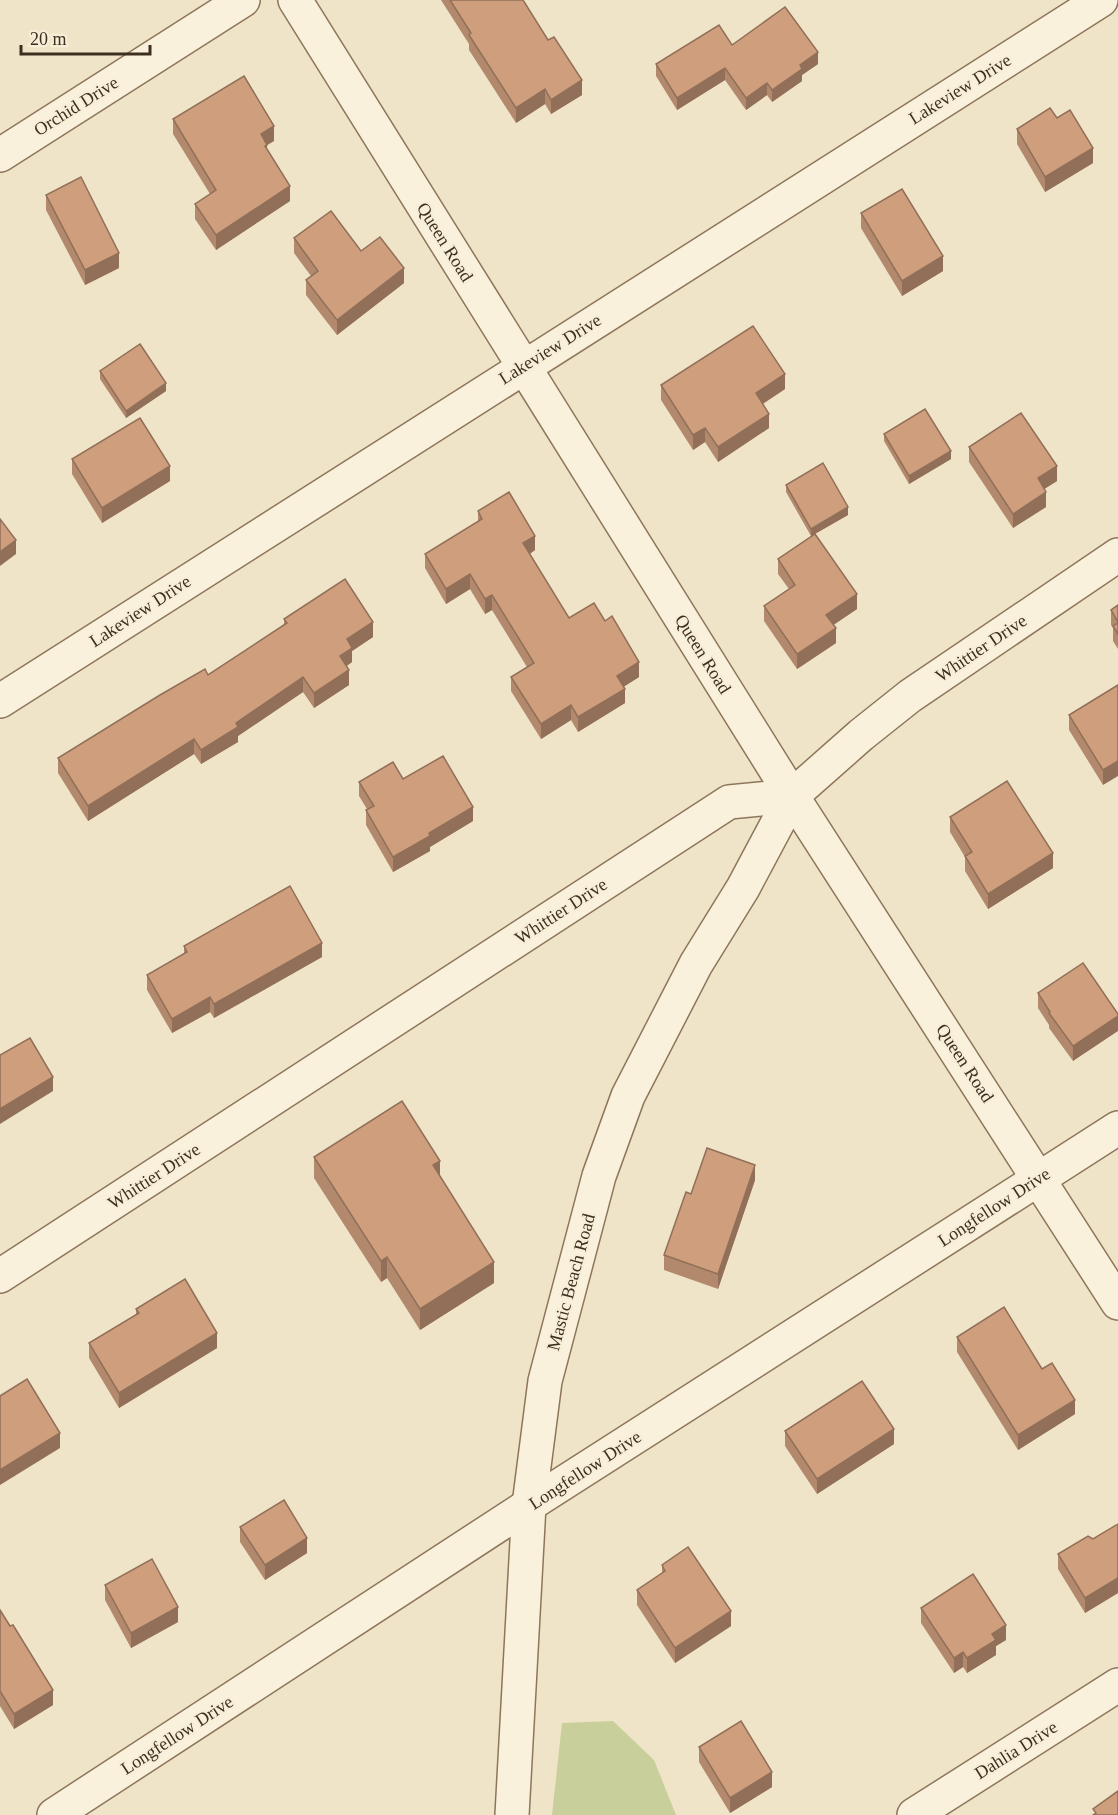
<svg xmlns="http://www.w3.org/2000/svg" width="1118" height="1815" font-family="Georgia,serif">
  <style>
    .green { fill: #c9cf9b }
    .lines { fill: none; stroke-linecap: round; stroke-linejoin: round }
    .minor-casing { stroke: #8d765c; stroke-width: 36 }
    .tertiary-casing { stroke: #8d765c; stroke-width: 36 }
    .minor { stroke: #faf1dc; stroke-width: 33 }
    .tertiary { stroke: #faf1dc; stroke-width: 33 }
    .wall { fill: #b2896c }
    .shaded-wall { fill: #916f58 }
    .building { fill: #cf9f7d; stroke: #916f58; stroke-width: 1.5 }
    .labels { text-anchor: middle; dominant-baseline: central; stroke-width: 4.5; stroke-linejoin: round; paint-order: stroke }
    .street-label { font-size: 18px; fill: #3d2e20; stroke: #f7eed8 }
  </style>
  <rect width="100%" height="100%" fill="#f0e4c8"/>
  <path class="green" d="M613 1721 654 1760 676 1815H552L562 1723Z"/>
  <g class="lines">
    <defs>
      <g id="minor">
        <path d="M295 0 792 796 1118 1303"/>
        <path d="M0 155 243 0"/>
        <path d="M0 701 1101 0"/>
        <path d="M0 1276 729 802 792 796"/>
        <path d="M54 1815 529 1505 1118 1128"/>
        <path d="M914 1815 1118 1685"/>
      </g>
      <path id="tertiary" d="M512 1815 529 1505 545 1381 599 1176 628 1096 696 964 743 888 792 796 861 735 910 696 1118 555"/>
    </defs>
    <use href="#minor" class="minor-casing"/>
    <use href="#tertiary" class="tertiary-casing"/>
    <use href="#minor" class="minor"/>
    <use href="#tertiary" class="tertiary"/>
  </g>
  <g class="wall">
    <path d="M441 0H523L582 95 551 114 545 104 516 123 469 50V44Z"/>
    <path d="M732 45 818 64 802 75V81L772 102 767 95 746 110 725 80 677 110 656 76V64Z"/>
    <path d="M1057 118 1093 163 1045 192 1017 144V129Z"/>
    <path d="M173 119 274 141 267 145V150L290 201 216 250 195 219V204L210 194 173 134Z"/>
    <path d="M46 195 119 268 85 285 46 210Z"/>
    <path d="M861 213 943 271 902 296 861 228Z"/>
    <path d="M294 238 361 251 404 283 337 335 306 295V280L311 276 294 253Z"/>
    <path d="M100 371 166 391 126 418 100 379Z"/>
    <path d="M661 385 785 389 763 404 769 428 718 462 705 442 693 450 661 400Z"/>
    <path d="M884 434 951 459 909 484 884 441Z"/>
    <path d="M969 447 1057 481 1044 489 1046 507 1013 528 969 462Z"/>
    <path d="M72 459 170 481 102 523 72 474Z"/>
    <path d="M786 485 848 515 815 534 857 609 833 625 836 643 797 669 764 621V606L789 589 778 574V559L811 536 786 492Z"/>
    <path d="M478 511 535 550 530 554 569 618 639 677 623 687 625 703 578 732 571 720 541 739 511 691V677L527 667 492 610 485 614 470 589 446 604 425 568V554L478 522Z"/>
    <path d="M1118 605V649L1113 641V628L1111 625V610Z"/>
    <path d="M284 619 373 637 352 651V662L346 666 349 685 314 708 303 692 238 736V742L201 764 194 754 88 821 58 773V758L208 675 284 625Z"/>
    <path d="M1118 685 1103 785 1069 730V715Z"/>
    <path d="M403 779 473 821 430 847V851L393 872 366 825V810L367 809 359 796V782Z"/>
    <path d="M950 817 1053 868 988 909 965 871V857L950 832Z"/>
    <path d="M184 946 322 957 214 1018 210 1012 172 1033 147 990V975L184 954Z"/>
    <path d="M1038 993 1118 1014 1073 1061 1049 1028V1025L1038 1008Z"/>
    <path d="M314 1157 440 1176 494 1283 420 1330 387 1278 381 1282 314 1178Z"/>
    <path d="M755 1180 718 1289 664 1270V1255L691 1194Z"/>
    <path d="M136 1309 217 1348 119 1408 89 1358V1343L136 1315Z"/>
    <path d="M957 1337 1042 1369 1075 1414 1018 1450 957 1352Z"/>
    <path d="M785 1431 894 1444 817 1494 785 1446Z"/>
    <path d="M1118 1524V1593L1085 1613 1058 1569V1554L1093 1539Z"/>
    <path d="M240 1527 307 1553 265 1580 240 1542Z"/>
    <path d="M662 1565 731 1626 675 1663 637 1605V1590L662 1574Z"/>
    <path d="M105 1585 178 1622 131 1648 105 1600Z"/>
    <path d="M921 1608 1006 1640 996 1646V1655L967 1673 963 1667 954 1673 921 1623Z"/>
    <path d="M0 1610 10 1626 53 1705 14 1729 0 1706Z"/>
    <path d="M699 1747 772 1787 730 1813 699 1762Z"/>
  </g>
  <g class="shaded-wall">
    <path d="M818 52V64L802 75V81L772 102V90L800 65Z"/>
    <path d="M725 68V80L677 110V98Z"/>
    <path d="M582 80V95L551 114V100Z"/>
    <path d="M767 83V95L746 110V98Z"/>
    <path d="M545 89V104L516 123V108Z"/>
    <path d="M274 126V141L267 145V159L261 134Z"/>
    <path d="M1093 148V163L1045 192V177Z"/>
    <path d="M290 186V201L216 250V235Z"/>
    <path d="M119 253V268L85 285V270Z"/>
    <path d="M943 256V271L902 296V281Z"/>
    <path d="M404 268V283L337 335V320Z"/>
    <path d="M785 374V389L756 408V393Z"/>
    <path d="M166 383V391L126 418V411Z"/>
    <path d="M769 414V428L718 462V447Z"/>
    <path d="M705 428V442L693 450V435Z"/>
    <path d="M951 451V459L909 484V476Z"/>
    <path d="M170 466V481L102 523V508Z"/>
    <path d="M1057 466V481L1038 493V478Z"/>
    <path d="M1046 492V507L1013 528V514Z"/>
    <path d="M848 507V515L811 536V529Z"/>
    <path d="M535 536V550L523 558V543Z"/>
    <path d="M16 540V554L0 566V552Z"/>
    <path d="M470 574V589L446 604V589Z"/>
    <path d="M857 594V609L826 630V615Z"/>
    <path d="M492 595V610L485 614V599Z"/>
    <path d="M373 622V637L352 651V662L340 671V656L347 639Z"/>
    <path d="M836 628V643L797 669V654Z"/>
    <path d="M639 662V677L617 691V676Z"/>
    <path d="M349 670V685L314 708V693Z"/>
    <path d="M303 677V692L238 736V742L201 764V750L236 723Z"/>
    <path d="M625 689V703L578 732V717Z"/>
    <path d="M571 705V720L541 739V724Z"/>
    <path d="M194 739V754L88 821V806Z"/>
    <path d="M1118 761V776L1103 785V770Z"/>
    <path d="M473 807V821L430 847V851L393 872V857L429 833Z"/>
    <path d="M1053 853V868L988 909V894Z"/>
    <path d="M322 943V957L214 1018V1004Z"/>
    <path d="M210 997V1012L172 1033V1019Z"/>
    <path d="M1118 1016V1031L1073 1061V1046Z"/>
    <path d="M53 1077V1091L0 1124V1109Z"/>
    <path d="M440 1161V1182L433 1165Z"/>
    <path d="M755 1165V1180L718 1289V1274Z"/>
    <path d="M387 1257V1278L381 1282V1261Z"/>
    <path d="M494 1262V1283L420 1330V1309Z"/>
    <path d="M217 1333V1348L119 1408V1393Z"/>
    <path d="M1075 1400V1414L1018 1450V1435Z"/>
    <path d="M894 1429V1444L817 1494V1479Z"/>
    <path d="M60 1433V1448L0 1485V1470Z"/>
    <path d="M307 1538V1553L265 1580V1565Z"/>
    <path d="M1118 1578V1593L1085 1613V1598Z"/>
    <path d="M178 1607V1622L131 1648V1633Z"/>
    <path d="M731 1611V1626L675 1663V1648Z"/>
    <path d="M1006 1625V1640L996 1646V1655L967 1673V1658L992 1634Z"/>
    <path d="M963 1652V1667L954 1673V1658Z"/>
    <path d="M53 1690V1705L14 1729V1714Z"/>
    <path d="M772 1772V1787L730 1813V1798Z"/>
  </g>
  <g class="building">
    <path d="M450 0H523L548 40 554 37 582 80 551 100 545 89 516 108 469 35 471 33Z"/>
    <path d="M785 7 818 52 800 65 802 69 772 90 767 83 746 98 725 68 677 98 656 64 719 25 732 45Z"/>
    <path d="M244 76 274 126 261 134 267 145 265 146 290 186 216 235 195 204 216 190 173 119Z"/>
    <path d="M1050 108 1057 118 1070 110 1093 148 1045 177 1017 129Z"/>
    <path d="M81 177 119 253 85 270 46 195Z"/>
    <path d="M902 189 943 256 902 281 861 213Z"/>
    <path d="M331 211 361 251 380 237 404 268 337 320 306 280 318 271 294 238Z"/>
    <path d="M753 326 785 374 756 393 769 414 718 447 705 428 693 435 661 385Z"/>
    <path d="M140 344 166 383 126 411 100 371Z"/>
    <path d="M925 409 951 451 909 476 884 434Z"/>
    <path d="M1021 413 1057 466 1038 478 1046 492 1013 514 969 447Z"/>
    <path d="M140 418 170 466 102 508 72 459Z"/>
    <path d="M823 463 848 507 811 529 786 485Z"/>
    <path d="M509 492 535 536 523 543 569 618 594 603 605 621 612 616 639 662 617 676 625 689 578 717 571 705 541 724 511 677 534 663 492 595 485 599 470 574 446 589 425 554 482 519 478 511Z"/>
    <path d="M0 519 16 540 0 552Z"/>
    <path d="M815 534 857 594 826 615 836 628 797 654 764 606 795 585 778 559Z"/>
    <path d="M345 579 373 622 347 639 352 648 340 656 349 670 314 693 303 677 236 723 238 727 201 750 194 739 88 806 58 758 160 695 205 669 208 675 287 623 284 619Z"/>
    <path d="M1118 605V622L1111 610Z"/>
    <path d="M1118 623V634L1113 626Z"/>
    <path d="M1118 685V761L1103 770 1069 715Z"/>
    <path d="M443 756 473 807 429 833 430 836 393 857 366 810 374 806 359 782 393 762 403 779Z"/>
    <path d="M1007 781 1053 853 988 894 965 856 972 852 950 817Z"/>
    <path d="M290 886 322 943 214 1004 210 997 172 1019 147 975 187 952 184 946Z"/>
    <path d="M1083 963 1118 1014V1016L1073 1046 1049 1013 1050 1012 1038 993Z"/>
    <path d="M30 1038 53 1077 0 1109V1055Z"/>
    <path d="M402 1101 440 1161 433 1165 494 1262 420 1309 387 1257 381 1261 314 1157Z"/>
    <path d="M707 1148 755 1165 718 1274 664 1255 686 1192 691 1194Z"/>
    <path d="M185 1279 217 1333 119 1393 89 1343 139 1313 136 1309Z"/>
    <path d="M1004 1307 1042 1369 1052 1363 1075 1400 1018 1435 957 1337Z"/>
    <path d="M27 1379 60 1433 0 1470V1396Z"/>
    <path d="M862 1381 894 1429 817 1479 785 1431Z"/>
    <path d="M284 1500 307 1538 265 1565 240 1527Z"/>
    <path d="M1118 1524V1578L1085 1598 1058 1554 1088 1536 1093 1539Z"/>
    <path d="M688 1547 731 1611 675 1648 637 1590 665 1571 662 1565Z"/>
    <path d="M152 1559 178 1607 131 1633 105 1585Z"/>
    <path d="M973 1574 1006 1625 992 1634 996 1640 967 1658 963 1652 954 1658 921 1608Z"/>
    <path d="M0 1610 10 1626 13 1625 53 1690 14 1714 0 1691Z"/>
    <path d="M741 1721 772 1772 730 1798 699 1747Z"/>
    <path d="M1118 1791V1815H1093L1096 1813 1093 1809Z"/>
  </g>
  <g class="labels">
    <g class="street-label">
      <text transform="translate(960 89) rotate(-32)">Lakeview Drive</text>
      <text transform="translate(76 106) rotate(-32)">Orchid Drive</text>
      <text transform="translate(445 242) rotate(58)">Queen Road</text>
      <text transform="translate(550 349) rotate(-32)">Lakeview Drive</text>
      <text transform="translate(140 611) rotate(-33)">Lakeview Drive</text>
      <text transform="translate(981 648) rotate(-34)">Whittier Drive</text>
      <text transform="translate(703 654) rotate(58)">Queen Road</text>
      <text transform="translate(561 911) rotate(-33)">Whittier Drive</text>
      <text transform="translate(965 1063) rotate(57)">Queen Road</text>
      <text transform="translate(154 1176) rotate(-33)">Whittier Drive</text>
      <text transform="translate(994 1207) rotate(-33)">Longfellow Drive</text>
      <text transform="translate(571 1282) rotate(-75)">Mastic Beach Road</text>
      <text transform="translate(585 1470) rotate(-33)">Longfellow Drive</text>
      <text transform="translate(177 1735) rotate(-33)">Longfellow Drive</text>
      <text transform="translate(1016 1750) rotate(-32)">Dahlia Drive</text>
    </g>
  </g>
  <path d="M21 45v9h129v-9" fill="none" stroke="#3d2e20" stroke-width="3"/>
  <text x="30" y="45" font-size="18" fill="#3d2e20" stroke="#f7eed8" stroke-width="4.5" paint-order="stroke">20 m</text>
</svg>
